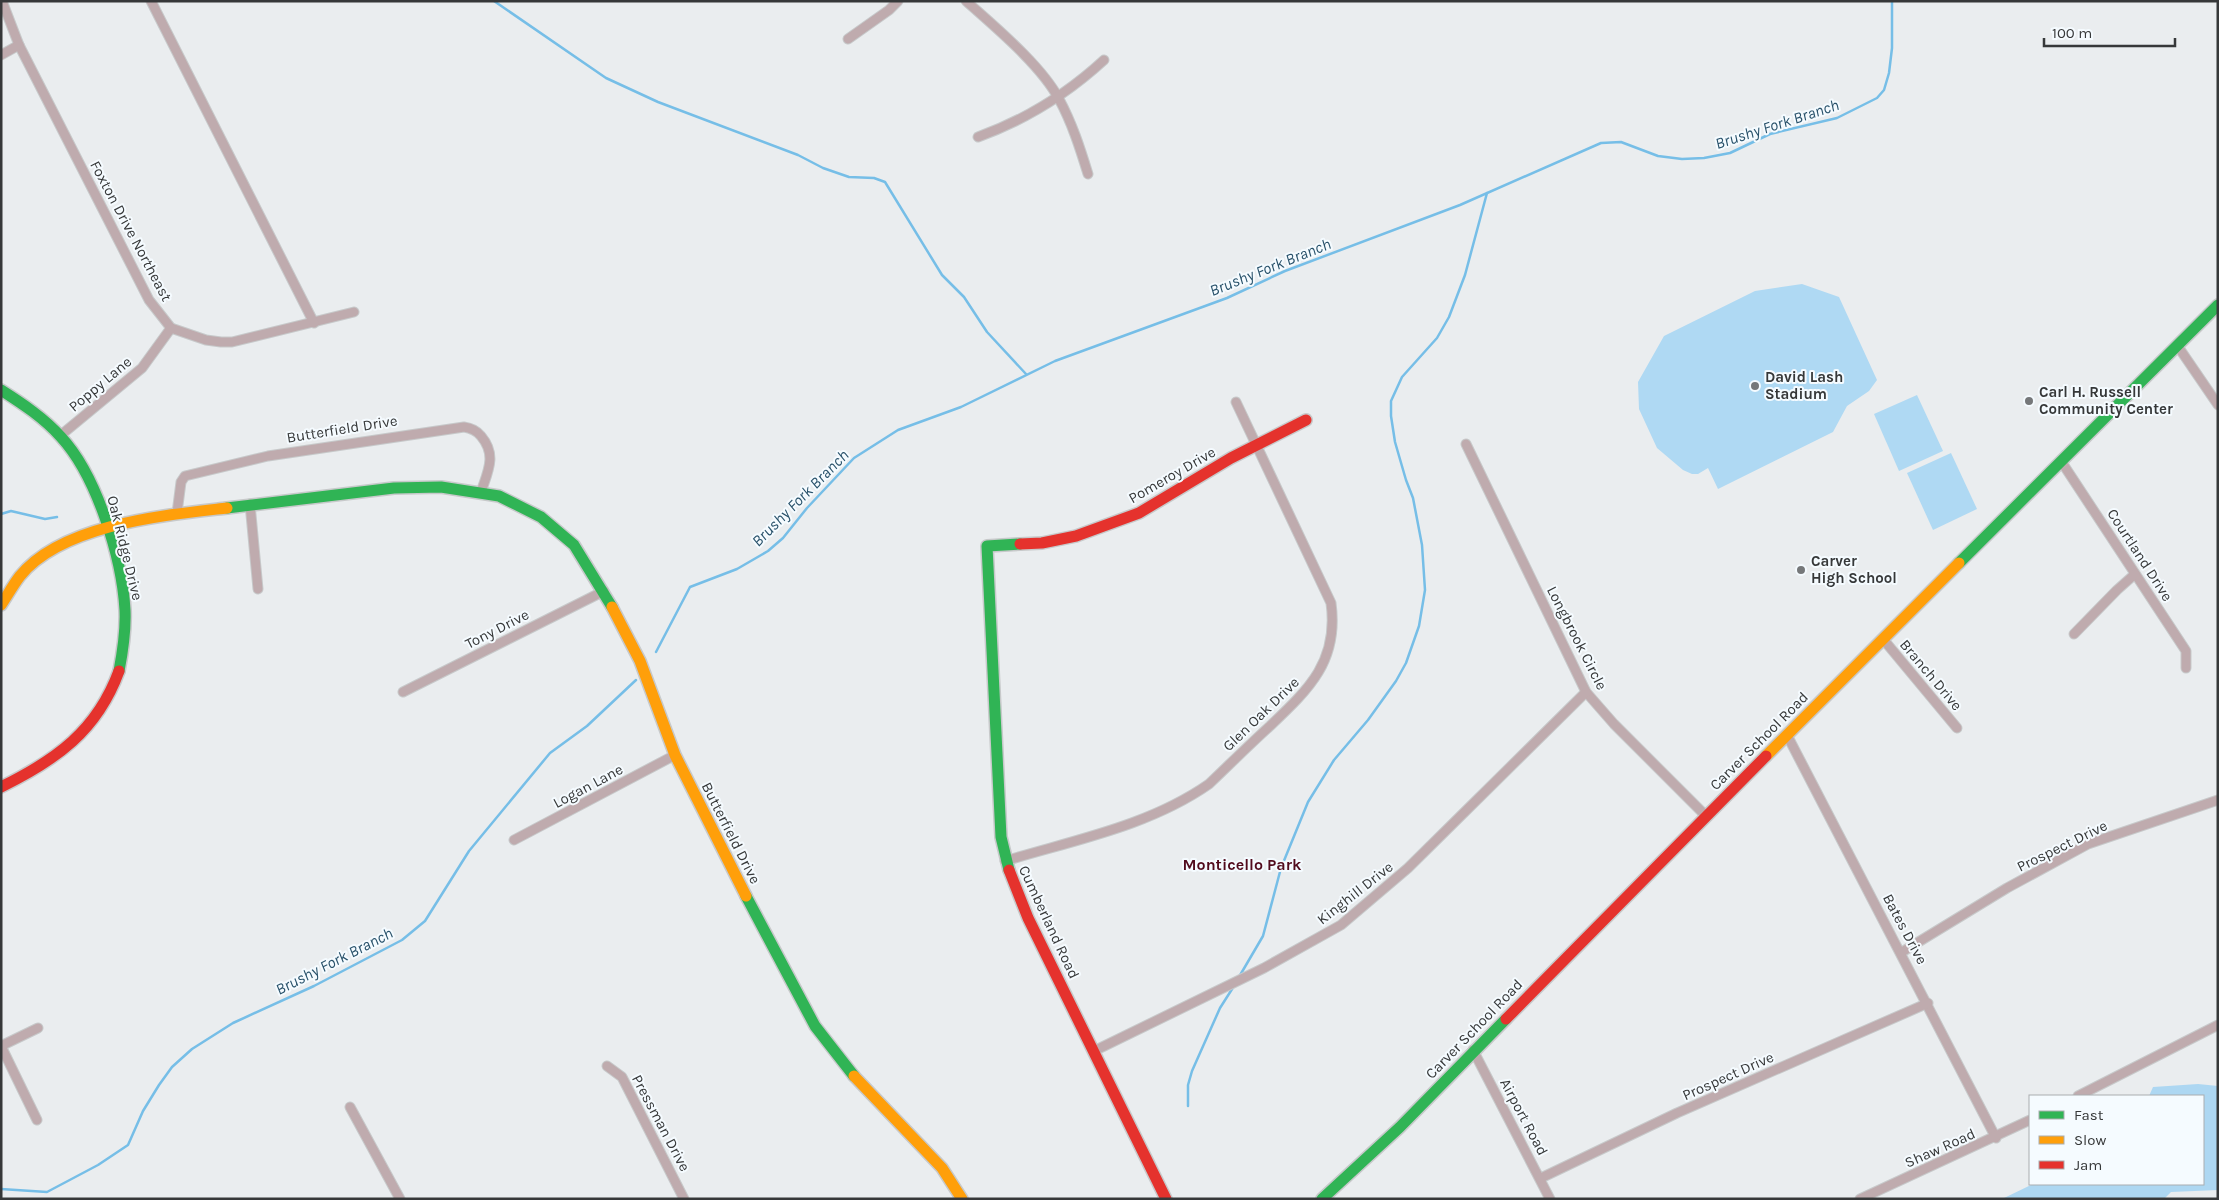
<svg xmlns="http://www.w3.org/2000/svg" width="2219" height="1200" font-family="Karla,sans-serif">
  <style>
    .green { fill: #afd9f3 }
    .forest { fill: #add7f2 }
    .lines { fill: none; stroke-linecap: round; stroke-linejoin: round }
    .stream { stroke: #76bee7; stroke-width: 2.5 }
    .street-casing { stroke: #c7c9ca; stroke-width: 11 }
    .fast-casing { stroke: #c7c9ca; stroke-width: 14 }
    .slow-casing { stroke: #c7c9ca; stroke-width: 14 }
    .jam-casing { stroke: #c7c9ca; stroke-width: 14 }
    .street { stroke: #bfabae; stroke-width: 9 }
    .fast { stroke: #30b455; stroke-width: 11 }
    .slow { stroke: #ff9f0a; stroke-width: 11 }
    .jam { stroke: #e5322d; stroke-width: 11 }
    .poi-dot { fill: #757779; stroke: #f5fbff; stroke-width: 2 }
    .labels { text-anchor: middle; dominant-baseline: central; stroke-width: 4; stroke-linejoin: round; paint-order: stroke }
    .street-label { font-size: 15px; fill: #363839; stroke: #f5fbff }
    .poi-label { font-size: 15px; font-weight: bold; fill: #363839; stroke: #f5fbff; text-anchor: start }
    .water-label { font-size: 16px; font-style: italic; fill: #28516a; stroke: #f5fbff }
    .neighbourhood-label { font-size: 16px; font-weight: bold; fill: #510b1d; stroke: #f5fbff }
  </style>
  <rect width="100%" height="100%" fill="#eaedef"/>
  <g class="green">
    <path d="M1802 284 1839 297 1877 380 1869 391 1847 406 1833 432 1718 489 1708 468 1698 474H1692L1683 470 1657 448 1639 409 1638 382 1664 336 1755 291Z"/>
    <path d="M1917 395 1943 451 1899 471 1874 414Z"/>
    <path d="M1951 453 1977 509 1933 530 1907 473Z"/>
  </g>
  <path class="forest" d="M2198 1084 2218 1086V1190L2171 1192 2164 1199H2002L2033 1184H2203V1096H2149L2153 1087Z"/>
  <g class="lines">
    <g class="stream">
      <path d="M494 1 606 78 658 102 798 155 823 168 849 177 874 178 885 182 942 275 964 297 987 332 1026 374"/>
      <path d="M1 514 11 511 45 519 57 517"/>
      <path d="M656 652 690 587 737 569 768 551 783 538 807 508 854 458 898 430 961 407 1055 361 1227 298 1285 271 1460 205 1601 143 1621 142 1658 156 1682 159 1704 158 1730 153 1770 134 1837 118 1877 98 1884 90 1889 73 1892 48V1"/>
      <path d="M1239 977 1263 936 1281 868 1308 802 1334 760 1368 720 1396 681 1406 663 1419 626 1425 590 1422 545 1413 498 1406 480 1395 442 1391 416V401L1402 377 1437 338 1449 317 1465 275 1487 193"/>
      <path d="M1188 1106V1085L1192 1071 1220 1008 1234 986"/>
      <path d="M1 1189 47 1192 98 1165 128 1145 143 1111 159 1085 172 1067 192 1049 233 1023 314 986 402 940 425 921 469 851 550 753 587 726 636 680"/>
    </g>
    <defs>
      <g id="street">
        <path d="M2 1 19 45 149 300 171 328 206 340 221 342H232L354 312"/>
        <path d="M151 1 314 323"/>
        <path d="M966 1C995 27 1041 65 1059 99 1072 123 1080 148 1088 174"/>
        <path d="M848 39 889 10 898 1"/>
        <path d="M1 55 19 45"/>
        <path d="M978 137C1025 120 1067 94 1104 60"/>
        <path d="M2177 345 2218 405"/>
        <path d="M61 435 142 368 171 328"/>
        <path d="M1466 444 1586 692 1614 724 1706 816"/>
        <path d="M2061 461 2186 651V668"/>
        <path d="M250 504 258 589"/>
        <path d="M177 513 181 482 185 476 268 456 464 427C471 428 477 431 481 436 497 455 488 471 481 492"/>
        <path d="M2074 634 2117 590 2135 574"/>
        <path d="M1883 639 1957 728"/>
        <path d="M403 692 604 591"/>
        <path d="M1787 735 1996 1138"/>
        <path d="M514 840 675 755"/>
        <path d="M1005 861C1074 840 1149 826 1209 784 1229 765 1249 745 1270 726 1309 689 1339 661 1331 603L1236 402"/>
        <path d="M1902 952 2007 888 2088 844 2218 800"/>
        <path d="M1 1046 37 1120"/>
        <path d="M1 1046 38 1028"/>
        <path d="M1473 1050 1550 1199"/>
        <path d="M1094 1051 1264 968 1341 925 1408 868 1586 692"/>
        <path d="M607 1066 622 1077 684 1199"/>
        <path d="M2078 1096 2218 1025"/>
        <path d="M350 1107 400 1199"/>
        <path d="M1541 1178 1677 1113 1928 1003"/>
        <path d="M1860 1199 2030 1120"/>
      </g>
      <g id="fast">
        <path d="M1 390C23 404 44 418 61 437 97 476 122 558 125 610 126 631 123 650 119 671"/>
        <path d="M227 508 394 488 441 487 499 496 541 517 574 545 612 607"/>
        <path d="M1959 563 2218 305"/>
        <path d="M1009 870 1001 837 987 546 1020 544"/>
        <path d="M746 896 815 1026 854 1076"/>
        <path d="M1322 1199 1400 1127 1506 1019"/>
      </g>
      <g id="slow">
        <path d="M1 605C7 596 13 585 20 576 62 524 166 515 227 508"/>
        <path d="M612 607 640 661 675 755 746 896"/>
        <path d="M1766 756 1959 563"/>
        <path d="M854 1076 942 1168 962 1199"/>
      </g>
      <g id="jam">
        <path d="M1020 544 1042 543 1076 536 1139 513 1231 458 1306 420"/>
        <path d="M1 787C56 760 97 731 119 671"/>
        <path d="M1009 870 1028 918 1166 1199"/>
        <path d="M1506 1019 1766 756"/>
      </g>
    </defs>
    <use href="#street" class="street-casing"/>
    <use href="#fast" class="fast-casing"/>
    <use href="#slow" class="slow-casing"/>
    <use href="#jam" class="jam-casing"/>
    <use href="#street" class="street"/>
    <use href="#fast" class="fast"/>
    <use href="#slow" class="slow"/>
    <use href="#jam" class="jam"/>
  </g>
  <g class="poi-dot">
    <circle cx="1755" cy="386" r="5"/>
    <circle cx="2029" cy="401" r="5"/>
    <circle cx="1801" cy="570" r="5"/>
  </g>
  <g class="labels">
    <g class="street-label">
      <text transform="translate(131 231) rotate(62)">Foxton Drive Northeast</text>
      <text transform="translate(100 384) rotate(-40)">Poppy Lane</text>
      <text transform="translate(342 429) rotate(-9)">Butterfield Drive</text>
      <text transform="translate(1172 475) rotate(-30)">Pomeroy Drive</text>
      <text transform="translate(125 548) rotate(76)">Oak Ridge Drive</text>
      <text transform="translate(2140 555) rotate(57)">Courtland Drive</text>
      <text transform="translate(497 629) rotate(-27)">Tony Drive</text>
      <text transform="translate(1577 638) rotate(63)">Longbrook Circle</text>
      <text transform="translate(1931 675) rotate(50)">Branch Drive</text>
      <text transform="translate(1261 714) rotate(-44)">Glen Oak Drive</text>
      <text transform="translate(1759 741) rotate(-45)">Carver School Road</text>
      <text transform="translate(588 786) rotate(-28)">Logan Lane</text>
      <text transform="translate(731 833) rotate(63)">Butterfield Drive</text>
      <text transform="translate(2062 846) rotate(-26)">Prospect Drive</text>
      <text transform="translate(1355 893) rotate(-38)">Kinghill Drive</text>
      <text transform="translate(1049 922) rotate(65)">Cumberland Road</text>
      <text transform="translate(1905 929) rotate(62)">Bates Drive</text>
      <text transform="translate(1474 1029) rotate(-46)">Carver School Road</text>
      <text transform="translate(1728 1076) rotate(-24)">Prospect Drive</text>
      <text transform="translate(1524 1117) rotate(62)">Airport Road</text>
      <text transform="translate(661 1123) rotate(62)">Pressman Drive</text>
      <text transform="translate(1940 1148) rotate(-24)">Shaw Road</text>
    </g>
    <g class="poi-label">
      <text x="1765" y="377">David Lash<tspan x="1765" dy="17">Stadium</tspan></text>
      <text x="2039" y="392">Carl H. Russell<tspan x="2039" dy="17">Community Center</tspan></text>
      <text x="1811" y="561">Carver<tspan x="1811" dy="17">High School</tspan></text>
    </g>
    <g class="water-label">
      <text transform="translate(1777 124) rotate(-18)">Brushy Fork Branch</text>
      <text transform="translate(1270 267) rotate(-22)">Brushy Fork Branch</text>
      <text transform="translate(800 498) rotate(-45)">Brushy Fork Branch</text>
      <text transform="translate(334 961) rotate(-27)">Brushy Fork Branch</text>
    </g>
    <g class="neighbourhood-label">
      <text x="1242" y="864">Monticello Park</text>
    </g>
  </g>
  <rect width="2219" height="1200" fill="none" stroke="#363839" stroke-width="5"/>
  <rect x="2029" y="1095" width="175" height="90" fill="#f5fbff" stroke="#a9adb0"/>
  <rect x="2039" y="1111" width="25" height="8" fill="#30b455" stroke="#a9adb0"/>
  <text x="2074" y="1120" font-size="15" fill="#363839">Fast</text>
  <rect x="2039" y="1136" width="25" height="8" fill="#ff9f0a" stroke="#a9adb0"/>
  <text x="2074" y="1145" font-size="15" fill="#363839">Slow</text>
  <rect x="2039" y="1161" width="25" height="8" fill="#e5322d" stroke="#a9adb0"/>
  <text x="2074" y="1170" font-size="15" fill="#363839">Jam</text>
  <path d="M2044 38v8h131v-8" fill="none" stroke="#363839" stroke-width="2.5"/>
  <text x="2052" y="38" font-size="15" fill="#363839" stroke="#f5fbff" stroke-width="4" paint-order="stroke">100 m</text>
</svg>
